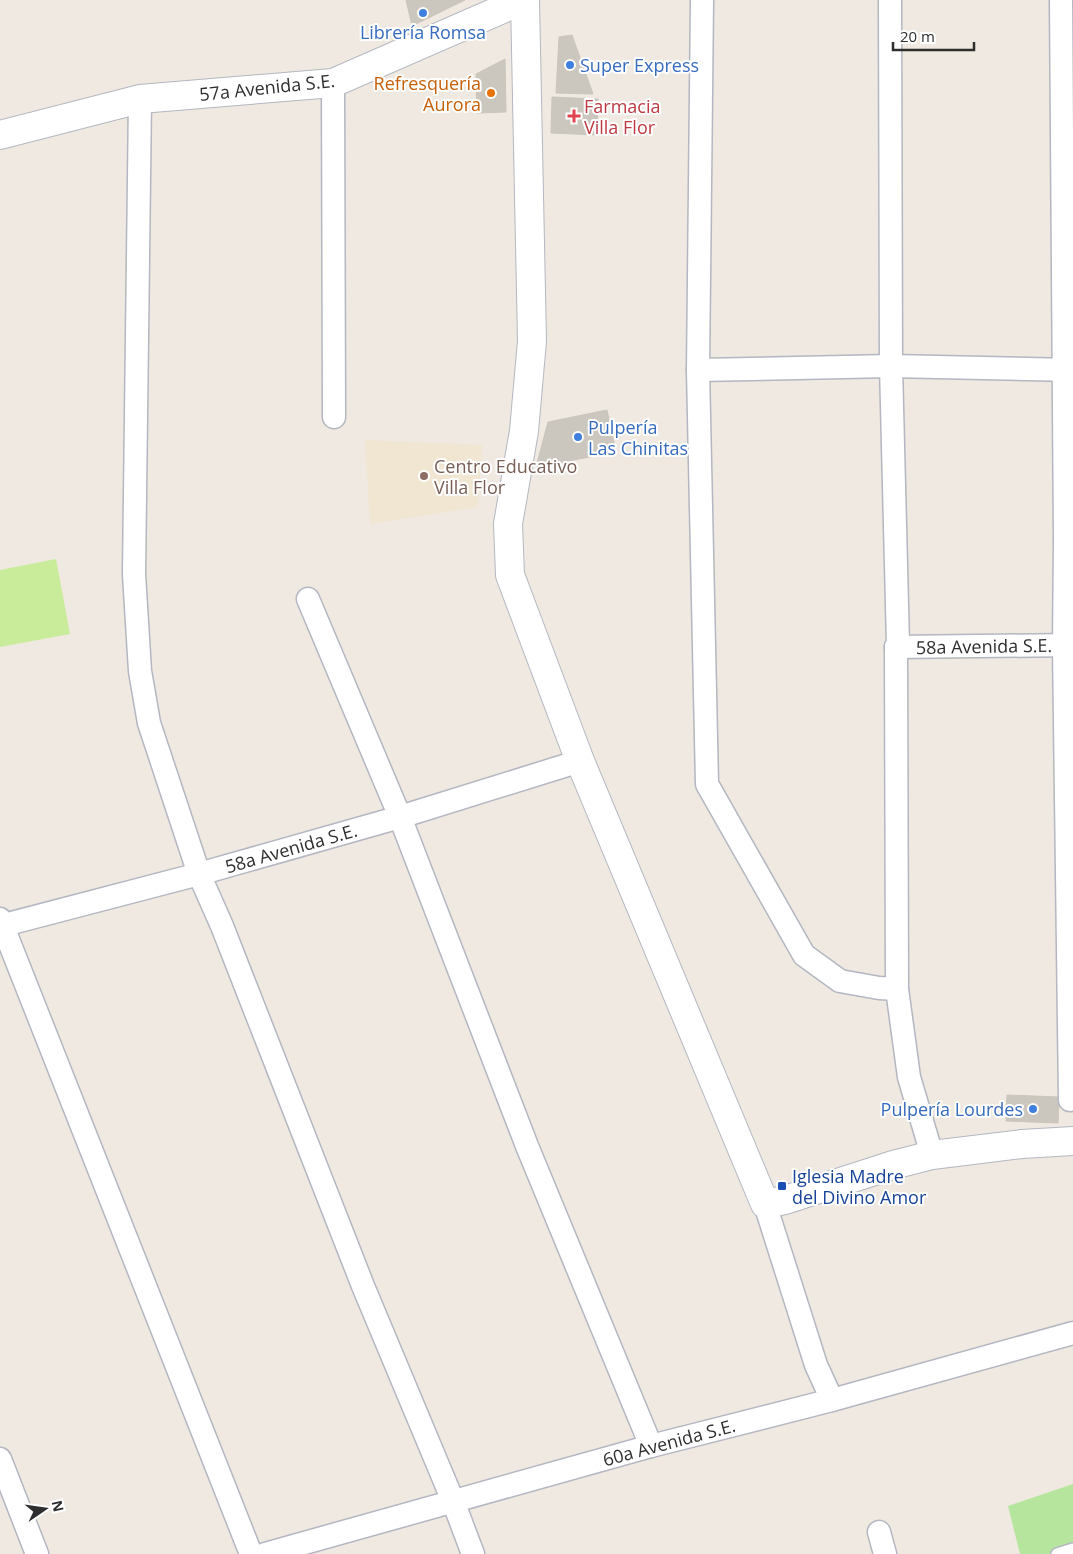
<svg xmlns="http://www.w3.org/2000/svg" width="1073" height="1554" font-family="'Open Sans',sans-serif">
  <style>
    .education { fill: #f0e6d1 }
    .green { fill: #b6e59e }
    .pitch { fill: #c9ec9a }
    .building { fill: #cbc7bf; stroke: #cbc5ba }
    .lines { fill: none; stroke-linecap: round; stroke-linejoin: round }
    .lane-casing { stroke: #b4b7c1; stroke-width: 14 }
    .street-casing { stroke: #b4b7c1; stroke-width: 25 }
    .secondary-casing { stroke: #b4b7c1; stroke-width: 30 }
    .lane { stroke: #fff; stroke-width: 11 }
    .street { stroke: #fff; stroke-width: 22 }
    .secondary { stroke: #fff; stroke-width: 28 }
    .shop-dot { fill: #3f7fe0; stroke: #fff; stroke-width: 2 }
    .food-dot { fill: #e8710a; stroke: #fff; stroke-width: 2 }
    .health-dot { fill: #e0444e; stroke: #fff; stroke-width: 2 }
    .education-dot { fill: #8d6e63; stroke: #fff; stroke-width: 2 }
    .transit-dot { fill: #1a4fb4; stroke: #fff; stroke-width: 2 }
    .labels { text-anchor: middle; dominant-baseline: central; stroke-width: 4; stroke-linejoin: round; paint-order: stroke }
    .shop-label { font-size: 18px; fill: #366cbe; stroke: #fff; text-anchor: start }
    .food-label { font-size: 18px; fill: #c56008; stroke: #fff; text-anchor: end }
    .street-label { font-size: 18px; fill: #2e2e2e; stroke: #fff }
    .health-label { font-size: 18px; fill: #be3a42; stroke: #fff; text-anchor: start }
    .education-label { font-size: 18px; fill: #785e54; stroke: #fff; text-anchor: start }
    .transit-label { font-size: 18px; fill: #164399; stroke: #fff; text-anchor: start }
  </style>
  <rect width="100%" height="100%" fill="#efe9e1"/>
  <path class="education" d="M365 440 482 445 478 507 370 524Z"/>
  <path class="green" d="M1073 1484V1554H1020L1008 1506Z"/>
  <path class="pitch" d="M56 559 70 634 0 647V570Z"/>
  <g class="building">
    <path d="M406 0H465L412 26Z"/>
    <path d="M572 35 593 94 556 93 559 37Z"/>
    <path d="M505 59 506 112 477 113 476 74Z"/>
    <path d="M552 97 598 99 597 135 551 133Z"/>
    <path d="M607 410 616 452 536 467 548 422Z"/>
    <path d="M1007 1095 1059 1097 1058 1123 1006 1121Z"/>
  </g>
  <g class="lines">
    <defs>
      <path id="lane" d="M1057 1554 1073 1549"/>
      <g id="street">
        <path d="M702 0 698 370 707 784 804 955 840 981 879 988 897 989"/>
        <path d="M890 0 891 366 898 645 896 647 897 989 909 1077 932 1155"/>
        <path d="M1061 0 1065 540 1064 645 1070 1100"/>
        <path d="M333 83 334 417"/>
        <path d="M140 99 134 574 140 671 149 723 199 874 222 926 363 1286 453 1501 473 1554"/>
        <path d="M698 370 891 366 1073 370"/>
        <path d="M308 599 400 817 527 1146 651 1446"/>
        <path d="M896 647 1073 645"/>
        <path d="M0 919 251 1554"/>
        <path d="M0 926 199 874 400 817 580 761"/>
        <path d="M765 1204 816 1365 832 1400"/>
        <path d="M0 1459 37 1554"/>
        <path d="M879 1532 885 1554"/>
        <path d="M265 1554 651 1446 832 1400 1073 1333"/>
      </g>
      <g id="secondary">
        <path d="M525 0 532 341 524 431 508 524 510 575 580 761 765 1204 785 1200 893 1165 932 1155 1022 1144 1073 1141"/>
        <path d="M0 135 140 99 333 83 523 0"/>
      </g>
    </defs>
    <use href="#lane" class="lane-casing"/>
    <use href="#street" class="street-casing"/>
    <use href="#secondary" class="secondary-casing"/>
    <use href="#lane" class="lane"/>
    <use href="#street" class="street"/>
    <use href="#secondary" class="secondary"/>
  </g>
  <g class="shop-dot">
    <circle cx="423" cy="13" r="5"/>
    <circle cx="570" cy="65" r="5"/>
    <circle cx="578" cy="437" r="5"/>
    <circle cx="1033" cy="1109" r="5"/>
  </g>
  <circle class="food-dot" cx="491" cy="93" r="5"/>
  <path class="health-dot" d="M571.5 108.5h5v5h5v5h-5v5h-5v-5h-5v-5h5z"/>
  <circle class="education-dot" cx="424" cy="476" r="5"/>
  <rect class="transit-dot" x="777" y="1181" width="10" height="10" rx="2.5"/>
  <g class="labels">
    <g class="shop-label">
      <text x="423" y="32" text-anchor="middle">Librería Romsa</text>
      <text x="580" y="65">Super Express</text>
      <text x="588" y="427">Pulpería<tspan x="588" dy="21">Las Chinitas</tspan></text>
      <text x="1023" y="1109" text-anchor="end">Pulpería Lourdes</text>
    </g>
    <g class="food-label">
      <text x="481" y="83">Refresquería<tspan x="481" dy="21">Aurora</tspan></text>
    </g>
    <g class="street-label">
      <text transform="translate(267 87) rotate(-6)">57a Avenida S.E.</text>
      <text transform="translate(984 646) rotate(-1)">58a Avenida S.E.</text>
      <text transform="translate(291 848) rotate(-16)">58a Avenida S.E.</text>
      <text transform="translate(669 1442) rotate(-15)">60a Avenida S.E.</text>
    </g>
    <g class="health-label">
      <text x="584" y="106">Farmacia<tspan x="584" dy="21">Villa Flor</tspan></text>
    </g>
    <g class="education-label">
      <text x="434" y="466">Centro Educativo<tspan x="434" dy="21">Villa Flor</tspan></text>
    </g>
    <g class="transit-label">
      <text x="792" y="1176">Iglesia Madre<tspan x="792" dy="21">del Divino Amor</tspan></text>
    </g>
  </g>
  <g transform="translate(45 1509) rotate(77)" stroke="#ffffff" stroke-width="4" paint-order="stroke">
  <path d="M0-4L9 19L0 12L-9 19Z" fill="#2e2e2e"/>
  <text y="-8" font-size="14" font-weight="bold" text-anchor="middle" fill="#2e2e2e">N</text>
  </g>
  <path d="M893 42v8h81v-8" fill="none" stroke="#2e2e2e" stroke-width="2.5"/>
  <text x="900" y="42" font-size="15" fill="#2e2e2e" stroke="#ffffff" stroke-width="4" paint-order="stroke">20 m</text>
</svg>
